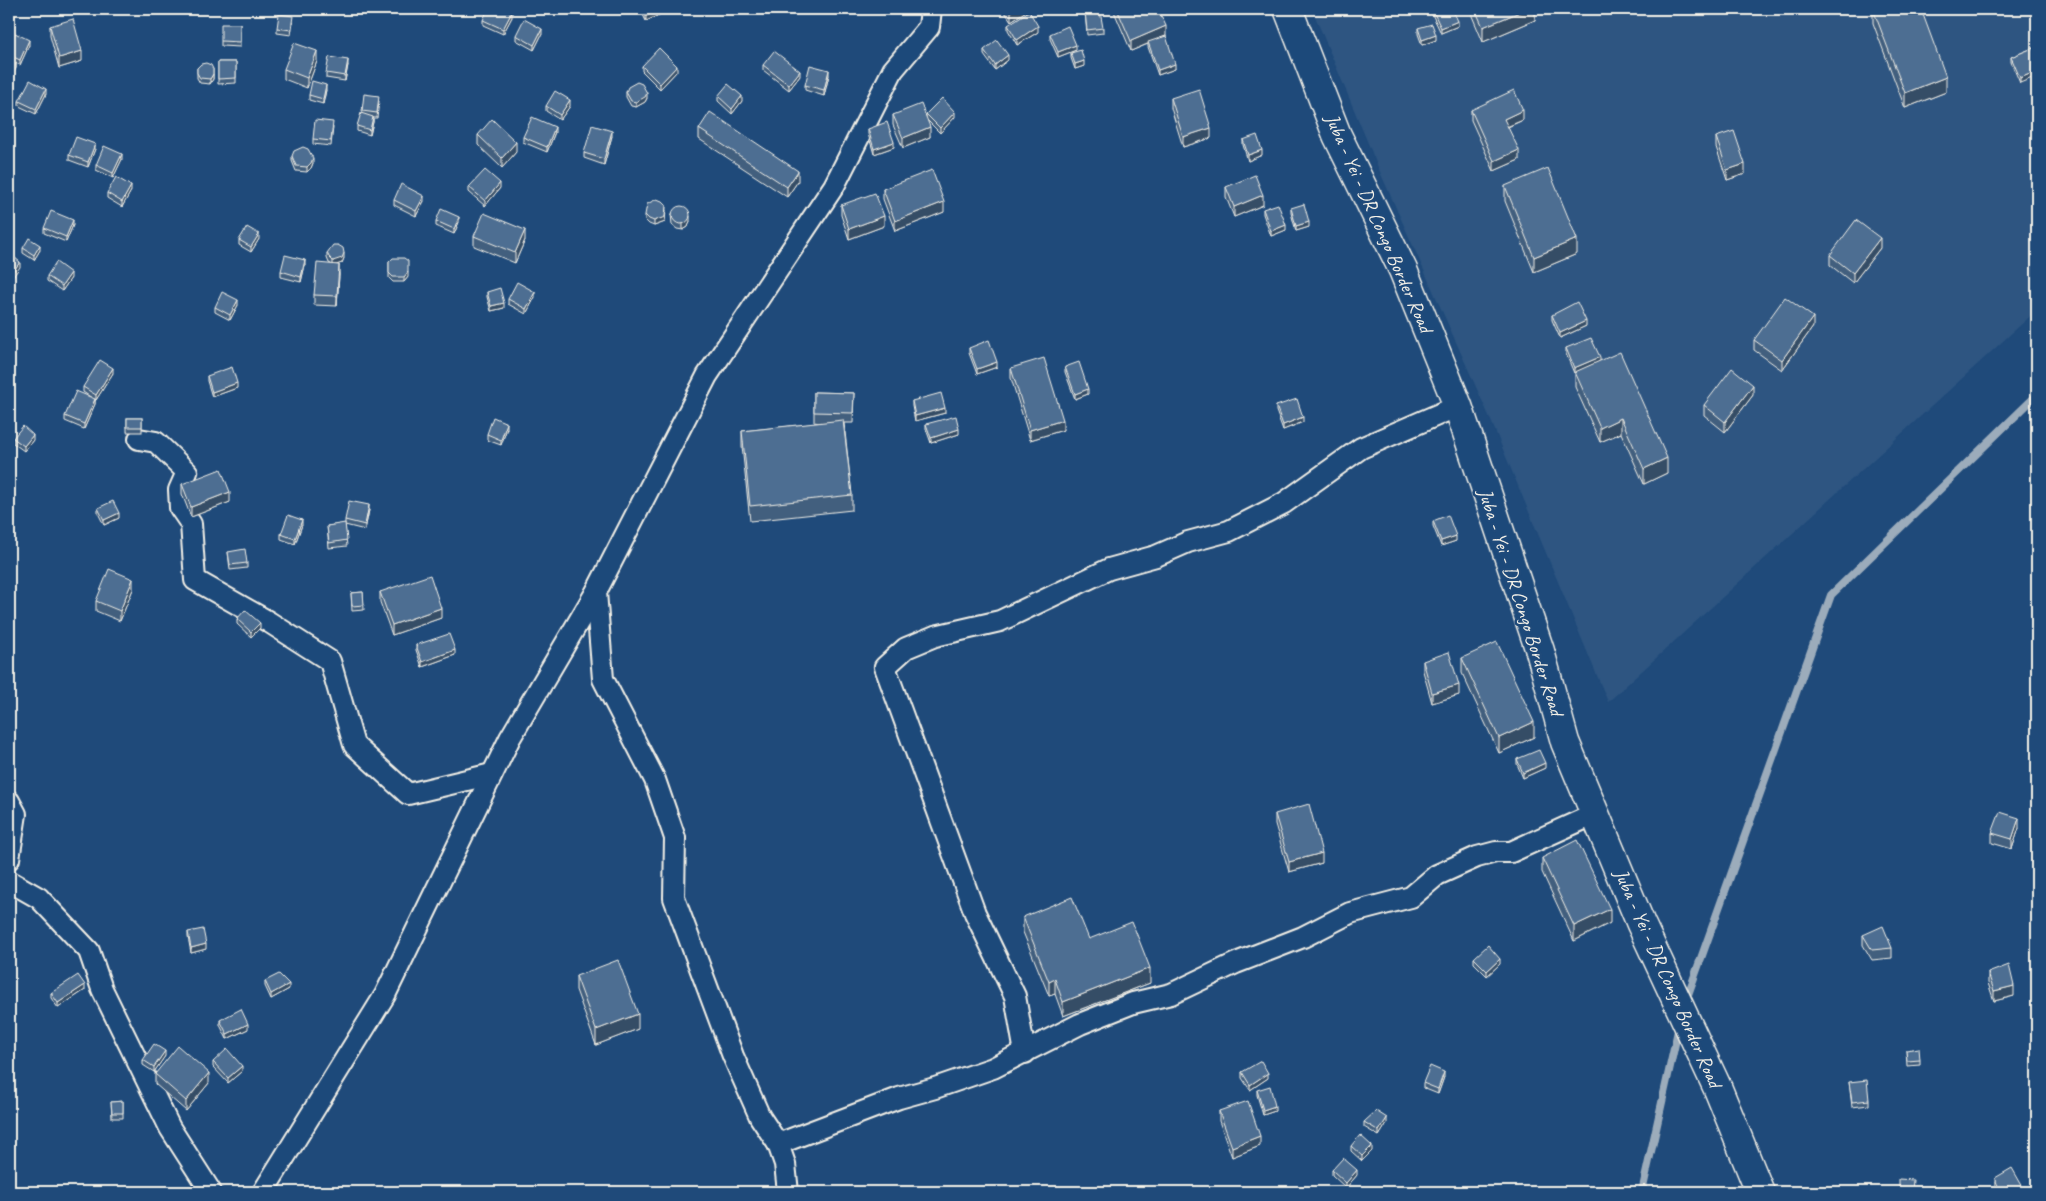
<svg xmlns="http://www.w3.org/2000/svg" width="2046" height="1201" font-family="Caveat,sans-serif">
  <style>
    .built { fill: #2d5581 }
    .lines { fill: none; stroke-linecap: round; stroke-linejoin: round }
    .stream { stroke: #9cacbb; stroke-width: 8 }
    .minor-casing { stroke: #f4f1e8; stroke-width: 24 }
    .primary-casing { stroke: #f4f1e8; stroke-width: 31 }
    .minor { stroke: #1f4a7a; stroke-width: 20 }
    .primary { stroke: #1f4a7a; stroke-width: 28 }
    .wall { fill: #425f7e; stroke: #f4f1e8 }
    .shaded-wall { fill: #364d66; stroke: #f4f1e8 }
    .building { fill: #4d6e92; stroke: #f4f1e8 }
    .labels { text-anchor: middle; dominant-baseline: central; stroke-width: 5; stroke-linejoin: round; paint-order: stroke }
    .street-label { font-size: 20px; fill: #f4f1e8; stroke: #1f4a7a }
  </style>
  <rect width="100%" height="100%" fill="#1f4a7a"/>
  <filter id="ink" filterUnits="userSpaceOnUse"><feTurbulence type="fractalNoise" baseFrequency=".02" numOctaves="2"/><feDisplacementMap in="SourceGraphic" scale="10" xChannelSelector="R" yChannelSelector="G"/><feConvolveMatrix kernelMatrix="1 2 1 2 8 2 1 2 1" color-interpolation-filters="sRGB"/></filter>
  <g filter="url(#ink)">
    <path class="built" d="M1312 9H2037V310L1608 702 1489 416 1380 172Z"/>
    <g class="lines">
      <g class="stream">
        <path d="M1685 1003 1831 595 2037 395"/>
        <path d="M1642 1192 1679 1026"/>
      </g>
      <defs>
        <g id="minor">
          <path d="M139 439 156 442 187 472 179 490 180 508 191 524 195 580 269 622 330 661 354 745 408 794 492 774"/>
          <path d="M596 592 603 679 655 780 675 838 674 898 733 1056 760 1117 778 1144 785 1164 788 1192"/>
          <path d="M9 801 16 814 9 859"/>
          <path d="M9 881 39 898 89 951 102 989 170 1128 211 1192"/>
          <path d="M1025 1053 1015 996 975 913 885 667 906 648 935 636 1000 621 1109 569 1156 556 1188 542 1229 531 1284 503 1361 448 1458 406"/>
          <path d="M778 1144 899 1098 935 1088 993 1068 1080 1024 1133 1003 1171 994 1236 963 1303 937 1350 913 1411 897 1437 875 1477 857 1496 852H1511L1595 814"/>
          <path d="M263 1192 385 995 510 738 596 592 707 376 834 186 893 70 929 27 931 9"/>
        </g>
        <path id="primary" d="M1288 9 1337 135 1403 270 1458 406 1540 651 1565 742 1641 924 1718 1089 1760 1192"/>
      </defs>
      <use href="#minor" class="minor-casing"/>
      <use href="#primary" class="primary-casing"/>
      <use href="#minor" class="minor"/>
      <use href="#primary" class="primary"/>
    </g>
    <g class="wall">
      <path d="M640 9H661V14L646 21Z"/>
      <path d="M1003 9H1029L1011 21Z"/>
      <path d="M1113 9H1158L1175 69 1158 75 1148 47V44L1131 51Z"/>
      <path d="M1431 9H1452L1458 26 1441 33 1431 12Z"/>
      <path d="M1472 9H1535V20L1483 42 1472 16Z"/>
      <path d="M1873 9 1946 92 1905 108 1873 23Z"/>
      <path d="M1085 12 1103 28V33L1087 35Z"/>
      <path d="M512 17 503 34 483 25V20Z"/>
      <path d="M293 22 291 35 277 33V28Z"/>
      <path d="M240 24V47L221 46V41Z"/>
      <path d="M1008 25 1038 32 1017 45 1008 30Z"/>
      <path d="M50 26 82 61 59 68 50 36Z"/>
      <path d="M1418 28 1436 40 1422 45 1418 34Z"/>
      <path d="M542 34 534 50 516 40V35Z"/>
      <path d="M1050 34 1076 50 1058 57 1050 39Z"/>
      <path d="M29 45 20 65 16 63V68L9 81V46Z"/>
      <path d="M2033 48 2020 83 2011 62V57Z"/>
      <path d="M984 50 1008 60 995 70 984 55Z"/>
      <path d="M1071 53 1084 66 1075 69 1071 58Z"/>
      <path d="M317 61 307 88 284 79V69Z"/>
      <path d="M218 62H236V83L218 84Z"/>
      <path d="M348 65 345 81 326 78V73Z"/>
      <path d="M763 65 800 76 789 90 763 70Z"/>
      <path d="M642 66 677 71 660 89 642 71Z"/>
      <path d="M197 68 213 69V79L210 84 200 83 197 78Z"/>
      <path d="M829 75 824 96 805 90V85Z"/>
      <path d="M326 90 323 104 309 100V95Z"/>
      <path d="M626 92 647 98 645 102 636 107 631 106 626 97Z"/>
      <path d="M46 94 36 114 19 106V101Z"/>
      <path d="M718 96 742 101 732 114 718 101Z"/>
      <path d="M1171 98 1211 138 1183 147 1171 108Z"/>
      <path d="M379 101 377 118H373V122L370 135 357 131V126L362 114V111Z"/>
      <path d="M546 106H570L560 120 546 111Z"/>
      <path d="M1471 110 1523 120 1508 127 1519 160 1494 171 1471 120Z"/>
      <path d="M926 114 955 117 940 133 927 120 930 137 903 148 893 125V115L926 118Z"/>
      <path d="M333 127 331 146 313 144V139Z"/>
      <path d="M699 129 798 181 787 197 699 139Z"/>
      <path d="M868 129 894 147 874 154 868 134Z"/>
      <path d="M555 132 547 152 523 142V137Z"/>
      <path d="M478 135 516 152 502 168 478 145Z"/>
      <path d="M612 136 604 165 584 158V153Z"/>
      <path d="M1716 137 1745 174 1727 180 1716 147Z"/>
      <path d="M1243 140 1262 155 1248 161 1243 145Z"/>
      <path d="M95 149 88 167 69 160V155Z"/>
      <path d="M292 156 313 163 311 168 307 172 296 171 292 161Z"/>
      <path d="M122 159 113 178 96 170V165Z"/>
      <path d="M1505 186 1577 254 1534 272 1505 201Z"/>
      <path d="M469 187 500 188 485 206 469 192Z"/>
      <path d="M1226 187 1263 205 1234 217 1226 197Z"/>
      <path d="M883 189 944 212 895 231 883 199Z"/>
      <path d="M131 191 122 207 107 198V193Z"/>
      <path d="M394 200 424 201 416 216 394 205Z"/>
      <path d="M841 205 884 226 849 239 841 215Z"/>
      <path d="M1291 208 1309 227 1296 231 1291 213Z"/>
      <path d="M1263 209 1286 230 1271 236 1263 214Z"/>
      <path d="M666 210 665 222 654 226 649 224 645 220V215Z"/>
      <path d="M671 214 690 221 688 227 683 230 677 229 672 225Z"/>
      <path d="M436 221 459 222 454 234 436 226Z"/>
      <path d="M73 225 66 242 44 233V228Z"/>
      <path d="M474 236 525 240 515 263 474 246Z"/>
      <path d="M259 239 251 252 239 245V240Z"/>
      <path d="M23 248 40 250 34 260 23 253Z"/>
      <path d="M1880 248 1853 283 1830 265V255Z"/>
      <path d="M327 253 344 258 342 263 338 264 339 275 337 306 314 305V295L331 264 329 263 327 258Z"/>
      <path d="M389 262 408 277 404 282H393L389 278Z"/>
      <path d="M305 265 301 282 281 277V271Z"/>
      <path d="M47 276 71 278 62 291 47 281Z"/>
      <path d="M487 292 504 308 491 311 487 297Z"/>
      <path d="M535 297 526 314 508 304V299Z"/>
      <path d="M238 305 230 320 215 312V307Z"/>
      <path d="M1552 315 1586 326 1560 338 1552 320Z"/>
      <path d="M1813 327 1782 370 1754 350V340Z"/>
      <path d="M969 348 997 367 977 374 969 353Z"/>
      <path d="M1566 348 1600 361 1667 473 1644 484 1621 433 1600 442 1575 387V372L1574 373 1566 354Z"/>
      <path d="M1065 367 1088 394 1075 399 1065 372Z"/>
      <path d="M1011 368 1063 430 1030 440 1011 378Z"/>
      <path d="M113 373 96 400H95V404L84 429 65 421V416L92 398 83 392V387Z"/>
      <path d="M207 376 237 388 212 397 207 381Z"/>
      <path d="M814 392 854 393 853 423H844L852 495V510L750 521 742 446V431L820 423 814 422Z"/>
      <path d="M1753 395 1725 432 1704 415V405Z"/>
      <path d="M912 401 945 413 915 421 912 406Z"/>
      <path d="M1276 406 1303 422 1283 430 1276 411Z"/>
      <rect x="127" y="418" width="15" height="14"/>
      <path d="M926 424 959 434 931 443 926 429Z"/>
      <path d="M507 428 501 445 487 440V434Z"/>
      <path d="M13 438 33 440 24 451 13 443Z"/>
      <path d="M182 484 230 502 191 517 182 494Z"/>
      <path d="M98 508 119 518 104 525 98 513Z"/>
      <path d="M369 510 365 530 345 525 347 546 329 548 327 526 345 524V520Z"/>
      <path d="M1433 521 1456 541 1441 546 1433 526Z"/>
      <path d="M302 525 295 544 281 539V534Z"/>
      <path d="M228 552 247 563V568L230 570Z"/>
      <path d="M133 589 120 621 96 611V601Z"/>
      <path d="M363 592 364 610 352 611 351 593Z"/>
      <path d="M380 592 441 618 392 635 380 602Z"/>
      <path d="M237 619 260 628 251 637 237 624Z"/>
      <path d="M416 645 455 655 422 667 416 650Z"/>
      <path d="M1462 658 1534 737 1499 753 1462 673Z"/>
      <path d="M1423 661 1459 695 1432 703 1423 671Z"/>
      <path d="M1517 759 1545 768 1523 778 1517 764Z"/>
      <path d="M1275 814 1322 863 1289 872 1275 824Z"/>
      <path d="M2019 828 2012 849 1992 843V833Z"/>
      <path d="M1542 858 1610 923 1574 941 1542 872Z"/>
      <path d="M1023 917 1089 939 1150 983 1063 1016 1055 994 1049 996 1023 932Z"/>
      <path d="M188 932 206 949 191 953 188 937Z"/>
      <path d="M1863 935 1892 948V958L1872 960 1863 945Z"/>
      <path d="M1474 958 1500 964 1487 976 1474 963Z"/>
      <path d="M1988 973 2014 996 1994 1001 1988 983Z"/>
      <path d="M576 976 638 1029 596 1045 576 990Z"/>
      <path d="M265 981 289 989 271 999 265 986Z"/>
      <path d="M85 990 58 1008 51 998V993Z"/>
      <path d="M220 1020 248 1029 227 1039 220 1025Z"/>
      <path d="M1906 1050 1920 1060V1065L1907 1066Z"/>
      <path d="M165 1056 154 1072 143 1065V1060Z"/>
      <path d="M213 1062 242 1071 228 1083 213 1067Z"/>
      <path d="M1242 1072 1268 1078 1250 1090 1242 1078Z"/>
      <path d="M155 1074 209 1083 186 1111 155 1084Z"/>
      <path d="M1444 1077 1438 1094 1423 1088V1083Z"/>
      <path d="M1849 1082 1869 1100V1105L1852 1107Z"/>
      <path d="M1257 1090 1275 1111 1263 1115 1257 1095Z"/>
      <path d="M123 1101V1118H112L111 1102Z"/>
      <path d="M1219 1111 1260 1146 1232 1157 1219 1121Z"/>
      <path d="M1364 1122 1387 1123 1379 1136 1364 1127Z"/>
      <path d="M1351 1146 1372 1151 1362 1161 1351 1151Z"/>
      <path d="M1332 1170 1357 1175 1346 1188 1332 1175Z"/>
      <path d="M1995 1178 2024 1192H1997L1995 1188Z"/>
    </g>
    <g class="shaded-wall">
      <path d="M661 9V14L646 21V16Z"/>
      <path d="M1014 9H1029L1011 21V11Z"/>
      <path d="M1527 9H1535V20L1483 42V27Z"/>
      <path d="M1549 9H1569L1549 14Z"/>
      <path d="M512 12V17L503 34V29Z"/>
      <path d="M1458 21V26L1441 33V28Z"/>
      <path d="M1038 26V32L1017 45V40Z"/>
      <path d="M1166 26V36L1131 51V41Z"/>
      <path d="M542 29V34L534 50V45Z"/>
      <path d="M1436 35V40L1422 45V40Z"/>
      <path d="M29 40V45L20 65V60Z"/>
      <path d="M1076 45V50L1058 57V52Z"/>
      <path d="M82 51V61L59 68V58Z"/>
      <path d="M317 51V61L307 88V78Z"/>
      <path d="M1008 55V60L995 70V65Z"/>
      <path d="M348 60V65L345 81V76Z"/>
      <path d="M1084 61V66L1075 69V64Z"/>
      <path d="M16 63V68L9 81V76Z"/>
      <path d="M1175 64V69L1158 75V70Z"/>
      <path d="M677 66V71L660 89V84Z"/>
      <path d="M829 70V75L824 96V90Z"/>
      <path d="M800 71V76L789 90V85Z"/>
      <path d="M2037 71V76L2020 83V78Z"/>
      <path d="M213 74V79L210 84V79Z"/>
      <path d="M1946 77V92L1905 108V93Z"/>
      <path d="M326 85V90L323 104V99Z"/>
      <path d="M46 89V94L36 114V109Z"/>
      <path d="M647 93V98L645 102 636 107V102Z"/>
      <path d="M742 96V101L732 114V109Z"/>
      <path d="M570 100V106L560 120V115Z"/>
      <path d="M1523 110V120L1504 128V119Z"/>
      <path d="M955 112V117L940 133V128Z"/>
      <path d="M373 117V122L370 135V130Z"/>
      <path d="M555 127V132L547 152V147Z"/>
      <path d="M930 127V137L903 148V138Z"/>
      <path d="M1211 128V138L1183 147V137Z"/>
      <path d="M612 131V136L604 165V159Z"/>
      <path d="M516 142V152L502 168V158Z"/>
      <path d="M894 142V147L874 154V149Z"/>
      <path d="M95 144V149L88 167V162Z"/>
      <path d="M1262 150V155L1248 161V155Z"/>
      <path d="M1519 150V160L1494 171V161Z"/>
      <path d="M122 154V159L113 178V173Z"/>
      <path d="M313 158V163L311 168 307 172V167Z"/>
      <path d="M1745 164V174L1727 180V170Z"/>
      <path d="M798 171V181L787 197V187Z"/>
      <path d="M500 183V188L485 206V201Z"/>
      <path d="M131 186V191L122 207V202Z"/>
      <path d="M1263 195V205L1234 217V207Z"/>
      <path d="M424 196V201L416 216V211Z"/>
      <path d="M944 202V212L895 231V221Z"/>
      <path d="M666 205 665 222 654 226V221Z"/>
      <path d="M690 216V221L688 227 683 230V224Z"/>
      <path d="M884 216V226L849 239V229Z"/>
      <path d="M459 217V222L454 234V229Z"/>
      <path d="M73 220V225L66 242V237Z"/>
      <path d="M1309 222V227L1296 231V226Z"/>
      <path d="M1286 225V230L1271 236V231Z"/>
      <path d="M525 230V240L515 263V253Z"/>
      <path d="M259 234V239L251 252V247Z"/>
      <path d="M1880 238V248L1853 283V273Z"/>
      <path d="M1577 239V254L1534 272V257Z"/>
      <path d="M40 245V250L34 260V255Z"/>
      <path d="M344 253V258L342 263 333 266V261Z"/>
      <path d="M305 260V265L301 282V277Z"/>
      <path d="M20 262V267L9 282V277Z"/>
      <path d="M339 265V275L337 306V296Z"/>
      <path d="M408 272V277L404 282V277Z"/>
      <path d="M71 273V278L62 291V286Z"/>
      <path d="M535 292V297L526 314V309Z"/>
      <path d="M238 300V305L230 320V315Z"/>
      <path d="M504 303V308L491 311V306Z"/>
      <path d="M1813 317V327L1782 370V360Z"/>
      <path d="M1586 321V326L1560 338V333Z"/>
      <path d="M1600 357V362L1574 373V368Z"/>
      <path d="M997 362V367L977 374V369Z"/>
      <path d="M113 368V373L96 400V395Z"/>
      <path d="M237 383V388L212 397V392Z"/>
      <path d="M1753 385V395L1725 432V422Z"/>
      <path d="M1088 389V394L1075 399V394Z"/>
      <path d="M95 399V404L84 429V424Z"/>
      <path d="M945 408V413L915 421V416Z"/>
      <path d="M1303 417V422L1283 430V425Z"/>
      <path d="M1621 418V433L1600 442V428Z"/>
      <path d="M1063 420V430L1030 440V430Z"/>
      <path d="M507 423V428L501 445V440Z"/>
      <path d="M959 429V434L931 443V438Z"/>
      <path d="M33 435V440L24 451V446Z"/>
      <path d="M1667 458V473L1644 484V469Z"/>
      <path d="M230 492V502L191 517V507Z"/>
      <path d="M369 505V510L365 530V525Z"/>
      <path d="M119 513V518L104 525V520Z"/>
      <path d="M302 520V525L295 544V539Z"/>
      <path d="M1456 536V541L1441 546V541Z"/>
      <path d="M133 579V589L120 621V611Z"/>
      <path d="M441 608V618L392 635V625Z"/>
      <path d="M260 623V628L251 637V632Z"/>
      <path d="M455 650V655L422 667V662Z"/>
      <path d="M1459 685V695L1432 703V693Z"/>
      <path d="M1534 722V737L1499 753V738Z"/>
      <path d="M1545 763V768L1523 778V773Z"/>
      <path d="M2019 818V828L2012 849V839Z"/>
      <path d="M1322 853V863L1289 872V862Z"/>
      <path d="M1610 909V923L1574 941V926Z"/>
      <path d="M206 944V949L191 953V948Z"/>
      <path d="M1500 959V964L1487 976V971Z"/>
      <path d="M1150 968V983L1063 1016V1002Z"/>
      <path d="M1055 979V994L1049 996V982Z"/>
      <path d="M289 984V989L271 999V994Z"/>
      <path d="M85 985V990L58 1008V1003Z"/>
      <path d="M2014 986V996L1994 1001V991Z"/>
      <path d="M638 1014V1029L596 1045V1030Z"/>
      <path d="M248 1024V1029L227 1039V1034Z"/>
      <path d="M165 1051V1056L154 1072V1067Z"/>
      <path d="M242 1066V1071L228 1083V1078Z"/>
      <path d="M1444 1072V1077L1438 1094V1089Z"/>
      <path d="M209 1073V1083L186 1111V1101Z"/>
      <path d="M1268 1073V1078L1250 1090V1085Z"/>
      <path d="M1275 1106V1111L1263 1115V1110Z"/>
      <path d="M1387 1118V1123L1379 1136V1131Z"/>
      <path d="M1260 1136V1146L1232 1157V1147Z"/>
      <path d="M1372 1146V1151L1362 1161V1156Z"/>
      <path d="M1357 1170V1175L1346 1188V1183Z"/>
      <path d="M2024 1189V1192H2017Z"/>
    </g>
    <g class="building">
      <path d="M488 9H505L512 12 503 29 483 20Z"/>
      <path d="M642 9H660L646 16Z"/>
      <path d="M1117 9H1158L1166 26 1131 41Z"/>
      <path d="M1432 9H1452L1458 21 1441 28Z"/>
      <path d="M1475 9H1527L1483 27Z"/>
      <path d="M1873 9H1921L1946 77 1905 93Z"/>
      <path d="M1029 11 1038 26 1017 40 1008 25Z"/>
      <path d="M1100 11 1103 28 1087 30 1085 12Z"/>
      <path d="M279 14 293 16 291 30 277 28Z"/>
      <path d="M73 19 82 51 59 58 50 26Z"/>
      <path d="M524 19 542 29 534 45 516 35Z"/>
      <path d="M221 24H240V42L221 41Z"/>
      <path d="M1432 24 1436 35 1422 40 1418 28Z"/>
      <path d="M1068 26 1076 45 1058 52 1050 34Z"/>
      <path d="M15 33 29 40 20 60 9 55V46Z"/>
      <path d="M1166 36 1175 64 1158 70 1148 42Z"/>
      <path d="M997 40 1008 55 995 65 984 50Z"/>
      <path d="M294 43 317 51 307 78 284 69Z"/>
      <path d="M659 48 677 66 660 84 642 66Z"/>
      <path d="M2033 48 2037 58V71L2020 78 2011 57Z"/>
      <path d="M1081 50 1084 61 1075 64 1071 53Z"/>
      <path d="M774 51 800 71 789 85 763 65Z"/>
      <path d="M329 57 348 60 345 76 326 73Z"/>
      <path d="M9 58 16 63 9 76Z"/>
      <path d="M218 62H236V78L218 79Z"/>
      <path d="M206 63 211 65 213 69V74L210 79 200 78 197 73V68L201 64Z"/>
      <path d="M810 65 829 70 824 90 805 85Z"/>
      <path d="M30 80 46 89 36 109 19 101Z"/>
      <path d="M312 81 326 85 323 99 309 95Z"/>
      <path d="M637 82 642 84 647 93 645 97 636 102 631 101 626 92 628 87Z"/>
      <path d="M728 84 742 96 732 109 718 96Z"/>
      <path d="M1199 89 1211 128 1183 137 1171 98Z"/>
      <path d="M1514 90 1523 110 1504 119 1519 150 1494 161 1471 110Z"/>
      <path d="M555 91 570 100 560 115 546 106Z"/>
      <path d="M364 94 379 96 377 113 362 111Z"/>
      <path d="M942 98 955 112 940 128 926 114Z"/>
      <path d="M921 104 930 127 903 138 893 115Z"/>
      <path d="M710 112 798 171 787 187 699 129Z"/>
      <path d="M361 113 373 117 370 130 357 126Z"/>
      <path d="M532 117 555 127 547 147 523 137Z"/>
      <path d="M492 119 516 142 502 158 478 135Z"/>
      <path d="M315 120 333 122 331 141 313 139Z"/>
      <path d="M887 122 894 142 874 149 868 129Z"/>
      <path d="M592 125 612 131 604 159 584 153Z"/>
      <path d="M1734 131 1745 164 1727 170 1716 137Z"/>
      <path d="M1257 135 1262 150 1248 155 1243 140Z"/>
      <path d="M76 137 95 144 88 162 69 155Z"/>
      <path d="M104 146 122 154 113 173 96 165Z"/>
      <path d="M303 147 308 149 313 158 311 163 307 167 296 166 292 156 294 151Z"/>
      <path d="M1548 168 1577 239 1534 257 1505 186Z"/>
      <path d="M485 170 500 183 485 201 469 187Z"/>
      <path d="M932 170 944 202 895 221 883 189Z"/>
      <path d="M1255 175 1263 195 1234 207 1226 187Z"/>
      <path d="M116 177 131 186 122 202 107 193Z"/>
      <path d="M401 184 424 196 416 211 394 200Z"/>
      <path d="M875 193 884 216 849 229 841 205Z"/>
      <path d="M657 199 662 201 666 205 665 217 654 221 649 219 645 215 647 204Z"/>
      <path d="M1278 204 1286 225 1271 231 1263 209Z"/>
      <path d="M1304 204 1309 222 1296 226 1291 208Z"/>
      <circle cx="681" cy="215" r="9"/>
      <path d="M441 209 459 217 454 229 436 221Z"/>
      <path d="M51 211 73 220 66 237 44 228Z"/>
      <path d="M484 213 525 230 515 253 474 236Z"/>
      <path d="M1856 220 1880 238 1853 273 1830 255Z"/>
      <path d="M247 227 259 234 251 247 239 240Z"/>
      <path d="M29 238 40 245 34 255 23 248Z"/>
      <path d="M333 245H338L343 248 344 253 342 258 333 261 329 257 327 253Z"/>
      <path d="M9 253 20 262 9 277Z"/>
      <path d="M285 255 305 260 301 277 281 271Z"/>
      <path d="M393 258H404L408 261V272L404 277H393L389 273V262Z"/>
      <path d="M56 262 71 273 62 286 47 276Z"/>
      <path d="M317 263 339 265 337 296 314 295Z"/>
      <path d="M517 282 535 292 526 309 508 299Z"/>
      <path d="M500 288 504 303 491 306 487 292Z"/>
      <path d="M222 292 238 300 230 315 215 307Z"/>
      <path d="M1785 297 1813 317 1782 360 1754 340Z"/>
      <path d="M1577 302 1586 321 1560 333 1552 315Z"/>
      <path d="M1591 338 1600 357 1574 368 1566 348Z"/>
      <path d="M989 340 997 362 977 369 969 348Z"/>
      <path d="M1620 352 1667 458 1644 469 1621 418 1600 428 1575 372Z"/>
      <path d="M1044 358 1063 420 1030 430 1011 368Z"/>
      <path d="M100 360 113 368 96 395 83 387Z"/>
      <path d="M1079 362 1088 389 1075 394 1065 367Z"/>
      <path d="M232 367 237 383 212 392 207 376Z"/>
      <path d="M1732 368 1753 385 1725 422 1704 405Z"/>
      <path d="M76 391 95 399 84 424 65 416Z"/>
      <path d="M814 392 854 393 853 413 814 412Z"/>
      <path d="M941 393 945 408 915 416 912 401Z"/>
      <path d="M1297 399 1303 417 1283 425 1276 406Z"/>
      <path d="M956 416 959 429 931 438 926 424Z"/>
      <path d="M493 417 507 423 501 440 487 434Z"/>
      <rect x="127" y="418" width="15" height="9"/>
      <path d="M843 420 852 495 750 506 742 431Z"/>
      <path d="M23 426 33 435 24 446 13 438Z"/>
      <path d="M221 469 230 492 191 507 182 484Z"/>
      <path d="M113 501 119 513 104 520 98 508Z"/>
      <path d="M349 501 369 505 365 525 345 520Z"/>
      <path d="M288 515 302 520 295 539 281 534Z"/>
      <path d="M1448 515 1456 536 1441 541 1433 521Z"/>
      <path d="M345 523 347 540 329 543 327 526Z"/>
      <path d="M245 549 247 563 230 565 228 552Z"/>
      <path d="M109 569 133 579 120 611 96 601Z"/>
      <path d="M430 575 441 608 392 625 380 592Z"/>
      <path d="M363 592 364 605 352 606 351 593Z"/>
      <path d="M245 610 260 623 251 632 237 619Z"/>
      <path d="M449 634 455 650 422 662 416 645Z"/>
      <path d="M1497 642 1534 722 1499 738 1462 658Z"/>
      <path d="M1449 652 1459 685 1432 693 1423 661Z"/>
      <path d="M1539 750 1545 763 1523 773 1517 759Z"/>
      <path d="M1309 804 1322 853 1289 862 1275 814Z"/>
      <path d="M2000 812 2019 818 2012 839 1992 833Z"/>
      <path d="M1577 840 1610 909 1574 926 1542 858Z"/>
      <path d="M1072 897 1089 939 1132 922 1150 968 1063 1002 1055 979 1049 982 1023 917Z"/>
      <path d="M1883 926 1892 948 1872 950 1863 935Z"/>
      <path d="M203 929 206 944 191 948 188 932Z"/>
      <path d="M1488 945 1500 959 1487 971 1474 958Z"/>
      <path d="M618 960 638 1014 596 1030 576 976Z"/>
      <path d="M2009 965 2014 986 1994 991 1988 973Z"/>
      <path d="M279 974 289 984 271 994 265 981Z"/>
      <path d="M78 975 85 985 58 1003 51 993Z"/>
      <path d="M241 1009 248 1024 227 1034 220 1020Z"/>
      <path d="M154 1044 165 1051 154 1067 143 1060Z"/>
      <path d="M178 1046 209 1073 186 1101 155 1074Z"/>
      <path d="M1919 1048 1920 1060 1907 1061 1906 1050Z"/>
      <path d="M227 1049 242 1066 228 1078 213 1062Z"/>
      <path d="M1261 1061 1268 1073 1250 1085 1242 1072Z"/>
      <path d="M1430 1066 1444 1072 1438 1089 1423 1083Z"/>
      <path d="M1867 1080 1869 1100 1852 1102 1849 1082Z"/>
      <path d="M1270 1086 1275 1106 1263 1110 1257 1090Z"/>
      <path d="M123 1101V1113H112L111 1102Z"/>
      <path d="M1248 1101 1260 1136 1232 1147 1219 1111Z"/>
      <path d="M1376 1111 1387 1118 1379 1131 1364 1122Z"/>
      <path d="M1360 1135 1372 1146 1362 1156 1351 1146Z"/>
      <path d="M1343 1158 1357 1170 1346 1183 1332 1170Z"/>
      <path d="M2012 1168 2024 1189 2017 1192H2000L1995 1178Z"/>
      <path d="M1899 1179 1913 1180 1912 1192H1899Z"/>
    </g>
  </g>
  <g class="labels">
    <g class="street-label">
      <text transform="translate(1379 223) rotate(66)">Juba - Yei - DR Congo Border Road</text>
      <text transform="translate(1521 602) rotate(72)">Juba - Yei - DR Congo Border Road</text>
      <text transform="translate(1668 978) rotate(66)">Juba - Yei - DR Congo Border Road</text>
    </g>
  </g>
  <rect width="2046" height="1201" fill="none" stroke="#1f4a7a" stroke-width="30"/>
  <rect x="15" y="15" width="2016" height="1171" fill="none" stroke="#f4f1e8" stroke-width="2" filter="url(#ink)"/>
</svg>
